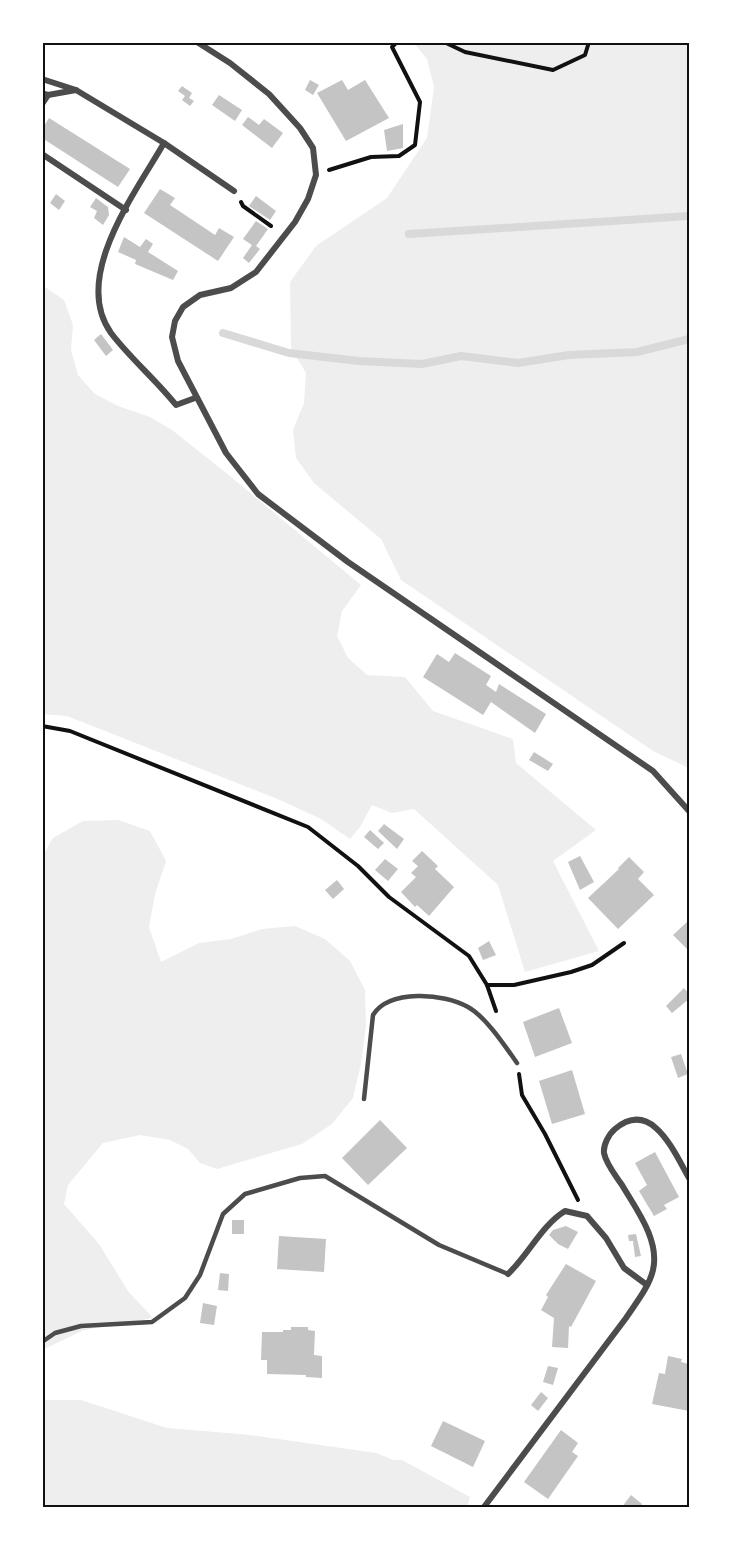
<svg xmlns="http://www.w3.org/2000/svg" width="731" height="1549" font-family="Rubik,sans-serif">
  <style>
    .green { fill: #eee }
    .lines { fill: none; stroke-linecap: round; stroke-linejoin: round }
    .stream { stroke: #d9d9d9; stroke-width: 8 }
    .building { fill: #c4c4c4 }
    .path { stroke: #111; stroke-width: 4 }
    .service { stroke: #4c4c4c; stroke-width: 4.5 }
    .minor { stroke: #4c4c4c; stroke-width: 6 }
    .neatline { fill: none; stroke: #111; stroke-width: 2 }
  </style>
  <rect width="100%" height="100%" fill="#fff"/>
  <g class="green">
    <path d="M413 42H689V768L653 751 401 580 381 539 314 483 296 458 293 430 304 403 306 373 291 348 290 282 316 246 387 198 427 138 434 87 427 59Z"/>
    <path d="M42 285 64 300 73 325 71 350 78 375 95 394 118 406 150 417 172 430 225 472 361 585 342 611 337 636 348 658 367 675 405 677 433 711 513 739 516 763 596 830 553 861 599 951 525 972 498 885 414 809 392 813 372 805 360 827 350 839 321 819 280 800 67 716 42 714Z"/>
    <path d="M118 820 150 831 166 861 155 894 149 927 161 962 199 943 231 939 262 929 295 926 325 939 350 961 365 990 366 1025 361 1064 353 1098 332 1124 302 1144 217 1169 200 1163 188 1149 170 1140 140 1135 103 1143 68 1185 64 1204 99 1244 128 1291 153 1318 84 1330 42 1350V857L53 838 83 821Z"/>
    <path d="M42 1400H81L167 1428 251 1435 376 1453 394 1460H402L470 1497 467 1507H42Z"/>
  </g>
  <g class="lines">
    <g class="stream">
      <path d="M409 234 689 216"/>
      <path d="M223 333 289 353 359 361 422 364 461 356 518 363 569 355 637 352 689 339"/>
    </g>
  </g>
  <g class="building">
    <path d="M310 80 319 85 313 95 305 90Z"/>
    <path d="M342 80 348 90 365 80 389 118 346 141 317 93Z"/>
    <path d="M182 86 192 93 189 98 194 101 190 106 182 100 185 96 178 91Z"/>
    <path d="M219 95 242 110 235 121 212 105Z"/>
    <path d="M248 117 259 125 264 119 283 133 272 148 242 125Z"/>
    <path d="M49 118 130 169 118 187 42 138V129Z"/>
    <path d="M403 124V148L387 151 384 130Z"/>
    <path d="M160 189 175 198 170 205 215 235 219 228 234 237 218 261 144 213Z"/>
    <path d="M56 194 65 201 59 210 50 203Z"/>
    <path d="M256 196 276 211 270 220 249 206Z"/>
    <path d="M96 198 108 207 109 215 103 225 94 218 97 211 90 207Z"/>
    <path d="M256 221 268 229 256 246 260 249 249 263 243 258 252 245 243 239Z"/>
    <path d="M124 237 140 247 146 239 153 244 148 252 178 271 173 280 135 264 136 260 118 252Z"/>
    <path d="M101 334 113 350 106 356 94 340Z"/>
    <path d="M455 653 491 676 486 685 496 692 499 684 546 714 535 733 491 702 483 715 423 677 437 654 449 662Z"/>
    <path d="M534 752 553 764 548 771 529 760Z"/>
    <path d="M384 824 404 839 397 849 378 831Z"/>
    <path d="M370 830 384 843 378 849 364 837Z"/>
    <path d="M422 851 438 866 435 869 454 887 429 916 417 905 415 907 401 892 416 877 411 873 418 866 412 861Z"/>
    <path d="M580 856 594 882 580 890 568 862Z"/>
    <path d="M629 857 644 872 638 879 654 895 618 929 588 898 619 869 618 868Z"/>
    <path d="M385 859 398 869 388 881 375 870Z"/>
    <path d="M337 880 344 889 333 899 325 890Z"/>
    <path d="M687 922 689 923V951L673 935Z"/>
    <path d="M489 941 496 955 483 960 478 948Z"/>
    <path d="M684 988 689 994V999L672 1013 666 1006Z"/>
    <path d="M559 1008 572 1043 535 1057 523 1022Z"/>
    <path d="M681 1054 688 1074 678 1078 671 1057Z"/>
    <path d="M572 1070 585 1114 552 1124 539 1081Z"/>
    <path d="M380 1120 407 1148 368 1185 342 1158Z"/>
    <path d="M655 1152 679 1197 664 1205 667 1209 654 1216 639 1191 647 1185 635 1163Z"/>
    <rect x="232" y="1220" width="12" height="14"/>
    <path d="M566 1226 578 1232 568 1249 558 1244 549 1235 553 1230Z"/>
    <path d="M636 1234 641 1256 635 1257 633 1241H629L628 1235Z"/>
    <path d="M279 1236 326 1239 324 1272 277 1269Z"/>
    <path d="M566 1264 596 1281 571 1327 569 1326 568 1348 552 1347 554 1318 541 1310 548 1297 546 1295Z"/>
    <path d="M220 1273 229 1274 228 1291 218 1290Z"/>
    <path d="M203 1303 217 1306 214 1325 200 1323Z"/>
    <path d="M291 1327H308V1330L315 1331 314 1355 322 1356V1378L306 1377V1375L267 1374V1360H261L262 1332H283V1330H291Z"/>
    <path d="M668 1356 682 1359 681 1362 689 1364V1411L652 1404 659 1373 665 1374Z"/>
    <path d="M548 1366 558 1368 553 1385 543 1382Z"/>
    <path d="M541 1392 548 1398 538 1411 531 1405Z"/>
    <path d="M443 1421 485 1441 473 1467 431 1446Z"/>
    <path d="M561 1430 578 1443 572 1452 578 1456 548 1499 524 1482Z"/>
    <path d="M631 1495 642 1504 640 1507H622Z"/>
  </g>
  <g class="lines">
    <g class="path">
      <path d="M444 42 465 52 553 70 585 55 589 42"/>
      <path d="M329 170 371 157 399 156 415 145 420 102 392 47 397 42"/>
      <path d="M241 202 243 206 271 226"/>
      <path d="M42 726 70 731 308 827 358 866 389 897 469 956 487 985 496 1011"/>
      <path d="M487 985H514L571 972 592 965 624 943"/>
      <path d="M519 1074 522 1095 545 1134 578 1200"/>
    </g>
    <g class="service">
      <path d="M364 1099 373 1015C389 989 444 993 468 1007 486 1017 505 1046 517 1063"/>
      <path d="M42 1342 55 1333 81 1326 152 1322 185 1298 200 1275 223 1214 245 1194 300 1178 325 1176 439 1245 508 1274"/>
    </g>
    <g class="minor">
      <path d="M197 42 230 63 269 94 300 128 313 148 316 175 308 199 295 222 256 272 231 288 200 295 183 307 175 321 172 337 178 361 226 453 258 494 348 562 653 771 689 811"/>
      <path d="M42 79 76 90 164 143 234 191"/>
      <path d="M42 93 48 95 76 90"/>
      <path d="M42 104 48 95"/>
      <path d="M164 143C136 192 71 277 111 333 130 358 156 380 176 405L195 398"/>
      <path d="M42 154 126 210"/>
      <path d="M508 1274C529 1254 541 1226 565 1211L587 1216 606 1238 624 1268 647 1285"/>
      <path d="M484 1507 626 1318C636 1303 649 1287 653 1270 660 1240 636 1209 622 1185 616 1176 606 1164 604 1153 603 1145 609 1134 615 1129 652 1098 674 1152 689 1178"/>
    </g>
  </g>
  <rect width="731" height="1549" fill="none" stroke="#ffffff" stroke-width="87"/>
  <rect x="44" y="44" width="644" height="1462" class="neatline"/>
</svg>
